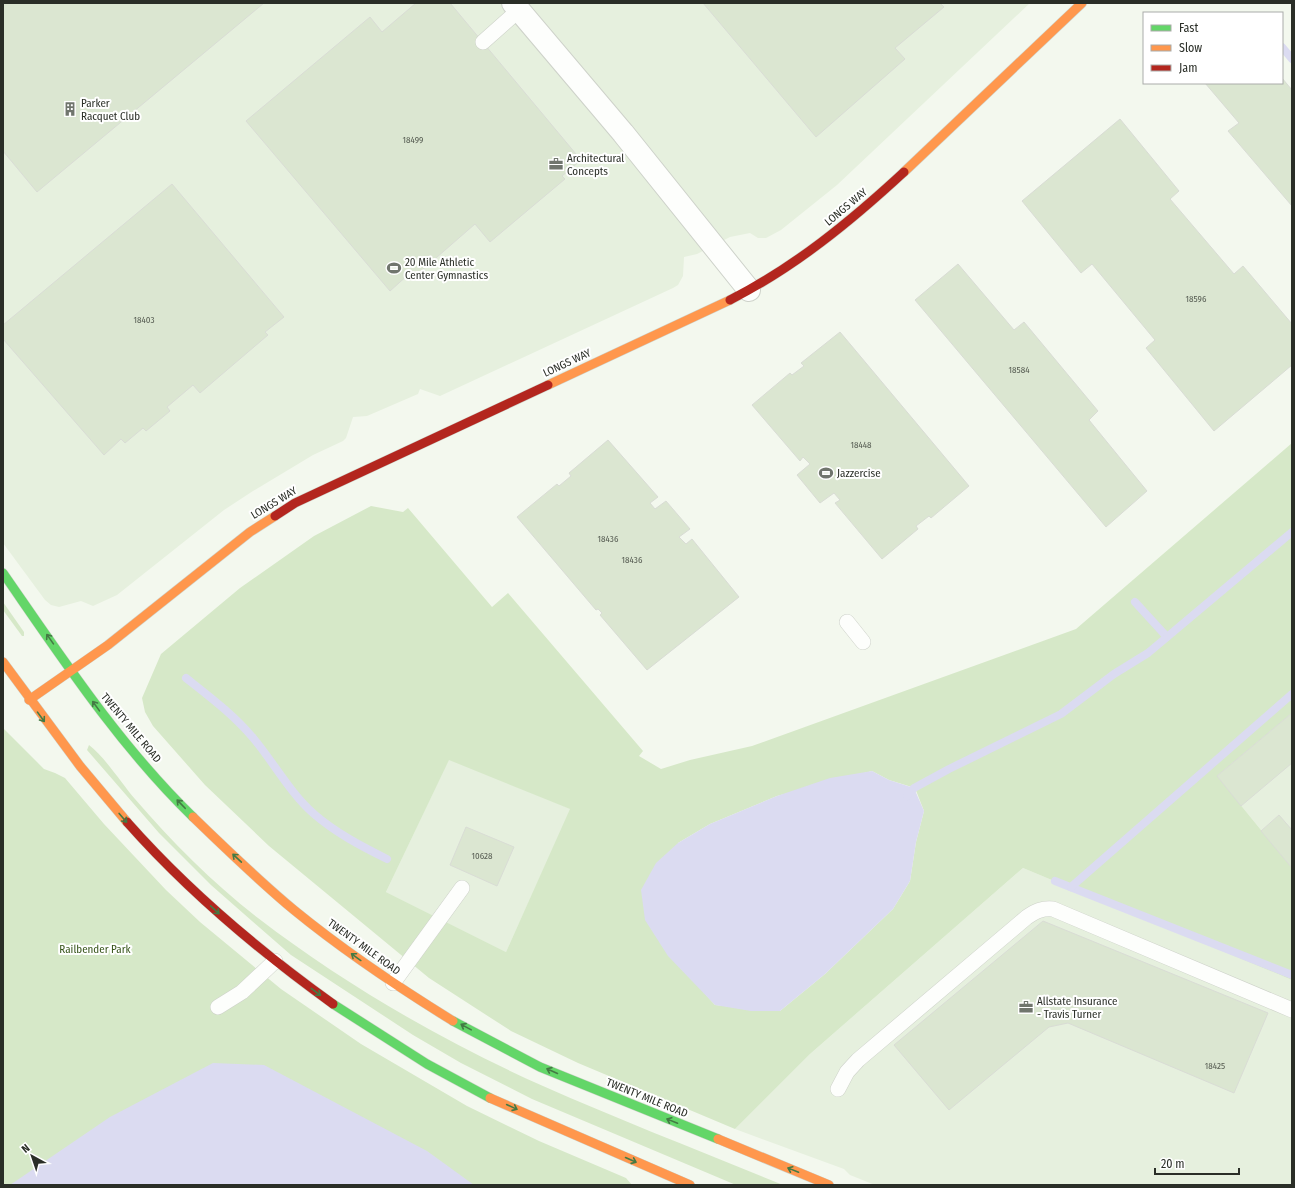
<svg xmlns="http://www.w3.org/2000/svg" width="1295" height="1188" font-family="'Fira Sans Condensed',sans-serif">
  <style>
    .built { fill: #e6f0de }
    .green { fill: #d6e8c8; fill-rule: evenodd }
    .water { fill: #dbdbf1 }
    .lines { fill: none; stroke-linecap: round; stroke-linejoin: round }
    .stream { stroke: #dbdbf1; stroke-width: 8 }
    .building { fill: #dbe6d1; stroke: #d9dcd5 }
    .lane-casing { stroke: #ced2ca; stroke-width: 16 }
    .street-casing { stroke: #ced2ca; stroke-width: 24 }
    .fast-casing { stroke: #ced2ca; stroke-width: 10 }
    .slow-casing { stroke: #ced2ca; stroke-width: 10 }
    .jam-casing { stroke: #ced2ca; stroke-width: 10 }
    .lane { stroke: #fdfefc; stroke-width: 15 }
    .street { stroke: #fdfefc; stroke-width: 22 }
    .fast { stroke: #63d668; stroke-width: 9 }
    .slow { stroke: #ff974d; stroke-width: 9 }
    .jam { stroke: #b3261e; stroke-width: 9 }
    .oneway { stroke: #447a44 }
    .labels { text-anchor: middle; dominant-baseline: central; stroke-width: 4; stroke-linejoin: round; paint-order: stroke }
    .number-label { font-size: 9px; fill: #565c52 }
    .poi-label { font-size: 11px; fill: #2a2e27; stroke: #fff; text-anchor: start }
    .street-label { font-size: 11px; fill: #2a2e27; stroke: #fff }
    .park-label { font-size: 11px; fill: #37541a; stroke: #fff }
  </style>
  <rect width="100%" height="100%" fill="#f3f8ee"/>
  <g class="built">
    <path d="M3 3H1030L837 185 781 230 766 238H758L750 233 730 237 697 254 684 257 683 276 678 285 673 288 440 396 420 389 418 394 367 416 353 417 346 438 343 441 313 455 253 491 224 510 117 595 93 606 81 601 59 607 51 605 45 600 3 543Z"/>
    <path d="M1292 713V868L1217 776Z"/>
    <path d="M449 759 571 809 506 952 386 892Z"/>
    <path d="M1023 868 1292 980V1185H875L850 1175 844 1169 735 1129 810 1054Z"/>
  </g>
  <g class="green">
    <path d="M1292 443V713L1217 776 1292 868V980L1023 868 810 1054 735 1129 578 1063 511 1031 429 978 269 846 205 785 153 726 145 712 142 698 161 654 240 588 314 536 371 506 403 512 408 508 492 607 508 593 643 751 639 756 661 769 690 760 752 746 1076 629ZM449 760 570 809 506 952 386 892ZM872 771 889 780 915 788 924 811 916 842 910 881 893 909 825 974 780 1011 715 1005 706 995 678 843 710 824 777 796Z"/>
    <path d="M3 602 24 632V636H22L3 610Z"/>
    <path d="M3 728 44 769 55 773 65 778 104 824 166 890 200 922 281 989 361 1044 467 1106 539 1141 626 1178 632 1185H3Z"/>
    <path d="M89 745C104 756 122 784 135 799 172 842 214 884 258 918 344 984 444 1042 543 1086 622 1121 703 1152 783 1185H736L532 1099 461 1063 413 1035 291 955 252 921 211 885 159 833 87 750Z"/>
  </g>
  <g class="water">
    <path d="M872 771 889 780 914 788 924 811 916 842 910 881 893 909 825 974 780 1011H751L715 1005 668 956 645 920 641 890 656 863 678 843 710 824 777 796 830 778Z"/>
    <path d="M213 1063 264 1065 427 1151 474 1185H10L110 1117Z"/>
  </g>
  <g class="lines">
    <g class="stream">
      <path d="M1282 47 1292 59"/>
      <path d="M1135 602 1167 637"/>
      <path d="M186 678C210 697 234 715 254 739 274 763 290 793 314 814 336 833 361 846 387 859"/>
      <path d="M907 796 914 788 949 769 1061 714 1114 674 1148 653 1292 532"/>
      <path d="M1055 881 1292 975"/>
      <path d="M1071 887 1292 694"/>
    </g>
  </g>
  <g class="building">
    <path d="M3 3H264L37 192 3 151Z"/>
    <path d="M416 3H450L581 160 562 176 565 179 490 242 475 224 413 278 409 274 390 291 246 121 370 17 382 32Z"/>
    <path d="M703 3H940L944 7 895 48 905 59 816 137Z"/>
    <path d="M1282 78 1292 90V206L1228 131 1239 123 1205 83H1282Z"/>
    <path d="M1120 119 1179 191 1170 199 1234 274 1243 266 1292 324V365L1214 431 1146 348 1155 340 1092 264 1081 273 1022 201Z"/>
    <path d="M172 184 284 317 265 332 268 335 200 393 193 385 167 407 170 411 146 431 143 428 125 443 121 439 104 455 3 339V325Z"/>
    <path d="M958 264 1014 330 1024 322 1098 411 1089 420 1147 491 1106 527 915 300Z"/>
    <path d="M840 332 969 486 931 518 929 516 916 526 918 529 882 559 835 503 840 500 834 493 820 503 797 475 810 464 803 457 800 461 752 405 790 373 792 375 804 366 801 363Z"/>
    <path d="M608 440 658 497 650 503 655 509 666 501 690 529 679 537 686 544 692 539 739 597 647 670 600 615 602 613 598 609 596 610 517 517 557 484 559 486 571 476 569 473Z"/>
    <path d="M1292 713V763L1241 806 1217 776Z"/>
    <path d="M1279 815 1292 830V868L1261 831Z"/>
    <path d="M466 827 514 847 497 886 450 865Z"/>
    <path d="M1043 921 1268 1013 1234 1093 1068 1023 1049 1027 949 1110 894 1045Z"/>
  </g>
  <g class="lines">
    <defs>
      <g id="lane">
        <path d="M483 42 519 10"/>
        <path d="M847 622 863 642"/>
        <path d="M393 983 462 888"/>
        <path d="M218 1007 242 992 275 961"/>
        <path d="M838 1089 847 1072 858 1060 1027 917C1036 911 1042 908 1053 909L1292 1010"/>
      </g>
      <path id="street" d="M513 3 623 133 749 290"/>
      <g id="fast">
        <path d="M3 573C62 658 119 745 193 817"/>
        <path d="M333 1004 427 1064 490 1098"/>
        <path d="M453 1021 540 1067 718 1139"/>
      </g>
      <g id="slow">
        <path d="M904 172 1082 3"/>
        <path d="M548 385 730 300"/>
        <path d="M3 662 80 766 127 822"/>
        <path d="M29 700 108 645 250 532 275 516"/>
        <path d="M193 817C226 849 259 881 294 910 344 951 398 987 453 1021"/>
        <path d="M490 1098 690 1185"/>
        <path d="M718 1139 829 1185"/>
      </g>
      <g id="jam">
        <path d="M730 300C795 267 851 221 904 172"/>
        <path d="M275 516 295 503 548 385"/>
        <path d="M127 822C188 891 258 950 333 1004"/>
      </g>
    </defs>
    <use href="#lane" class="lane-casing"/>
    <use href="#street" class="street-casing"/>
    <use href="#fast" class="fast-casing"/>
    <use href="#slow" class="slow-casing"/>
    <use href="#jam" class="jam-casing"/>
    <use href="#lane" class="lane"/>
    <use href="#street" class="street"/>
    <use href="#fast" class="fast"/>
    <use href="#slow" class="slow"/>
    <use href="#jam" class="jam"/>
  </g>
  <defs><path id="oneway-shaft" d="M-6 0H5M1.5-3L5.5 0L1.5 3" fill="none" stroke-width="1.6" stroke-linecap="round" stroke-linejoin="round"/></defs>
  <g class="oneway">
    <use href="#oneway-shaft" transform="translate(50 639) rotate(-125)"/>
    <use href="#oneway-shaft" transform="translate(96 706) rotate(-126)"/>
    <use href="#oneway-shaft" transform="translate(41 717) rotate(54)"/>
    <use href="#oneway-shaft" transform="translate(181 804) rotate(-134)"/>
    <use href="#oneway-shaft" transform="translate(123 818) rotate(50)"/>
    <use href="#oneway-shaft" transform="translate(237 858) rotate(-137)"/>
    <use href="#oneway-shaft" transform="translate(215 910) rotate(43)"/>
    <use href="#oneway-shaft" transform="translate(356 957) rotate(-144)"/>
    <use href="#oneway-shaft" transform="translate(316 992) rotate(37)"/>
    <use href="#oneway-shaft" transform="translate(466 1027) rotate(-151)"/>
    <use href="#oneway-shaft" transform="translate(552 1071) rotate(-156)"/>
    <use href="#oneway-shaft" transform="translate(512 1107) rotate(25)"/>
    <use href="#oneway-shaft" transform="translate(672 1121) rotate(-158)"/>
    <use href="#oneway-shaft" transform="translate(631 1160) rotate(24)"/>
    <use href="#oneway-shaft" transform="translate(793 1170) rotate(-158)"/>
  </g>
  <defs>
    <symbol id="building-bare" viewBox="-9 -9 18 18"><path d="M-4-6H4V6H1V3H-1V6H-4ZM-2.5-4.3h1.7v1.8h-1.7ZM.8-4.3h1.7v1.8H.8ZM-2.5-1h1.7V.8h-1.7ZM.8-1h1.7V.8H.8Z" fill="#70756d" stroke="#fff" stroke-width="2.5" paint-order="stroke"/></symbol>
    <symbol id="office-bare" viewBox="-9 -9 18 18"><path d="M-6-3h4V-5.5h4V-3h4V5H-6ZM-1-4.5V-3h2v-1.5ZM-6 0V1H6V0Z" fill="#70756d" stroke="#fff" stroke-width="2.5" paint-order="stroke"/></symbol>
    <symbol id="stadium-bare" viewBox="-9 -9 18 18"><path d="M0-5a6.5 5 0 1 0 0 10a6.5 5 0 1 0 0-10ZM-3.5-1.8h7v3.6h-7Z" fill="#70756d" stroke="#fff" stroke-width="2.5" paint-order="stroke"/></symbol>
  </defs>
  <g fill-rule="evenodd">
    <use href="#building-bare" x="60" y="99" width="20" height="20"/>
    <use href="#office-bare" x="546" y="154" width="20" height="20"/>
    <use href="#stadium-bare" x="384" y="258" width="20" height="20"/>
    <use href="#stadium-bare" x="816" y="463" width="20" height="20"/>
    <use href="#office-bare" x="1016" y="997" width="20" height="20"/>
  </g>
  <g class="labels">
    <g class="number-label">
      <text x="413" y="140">18499</text>
      <text x="1196" y="299">18596</text>
      <text x="144" y="320">18403</text>
      <text x="1019" y="370">18584</text>
      <text x="861" y="445">18448</text>
      <text x="608" y="539">18436</text>
      <text x="632" y="560">18436</text>
      <text x="482" y="856">10628</text>
      <text x="1215" y="1066">18425</text>
    </g>
    <g class="poi-label">
      <text x="81" y="103">Parker<tspan x="81" dy="13">Racquet Club</tspan></text>
      <text x="567" y="158">Architectural<tspan x="567" dy="13">Concepts</tspan></text>
      <text x="405" y="262">20 Mile Athletic<tspan x="405" dy="13">Center Gymnastics</tspan></text>
      <text x="837" y="473">Jazzercise</text>
      <text x="1037" y="1001">Allstate Insurance<tspan x="1037" dy="13">- Travis Turner</tspan></text>
    </g>
    <g class="street-label">
      <text transform="translate(846 207) rotate(-40)">LONGS WAY</text>
      <text transform="translate(567 363) rotate(-25)">LONGS WAY</text>
      <text transform="translate(274 503) rotate(-31)">LONGS WAY</text>
      <text transform="translate(131 728) rotate(50)">TWENTY MILE ROAD</text>
      <text transform="translate(364 947) rotate(36)">TWENTY MILE ROAD</text>
      <text transform="translate(647 1098) rotate(22)">TWENTY MILE ROAD</text>
    </g>
    <g class="park-label">
      <text x="95" y="949">Railbender Park</text>
    </g>
  </g>
  <rect width="1295" height="1188" fill="none" stroke="#2a2e27" stroke-width="8"/>
  <rect x="1143" y="12" width="140" height="72" fill="#ffffff" stroke="#aaaba9"/>
  <rect x="1151" y="25" width="20" height="6" fill="#63d668" stroke="#aaaba9"/>
  <text x="1179" y="32" font-size="12" fill="#2a2e27">Fast</text>
  <rect x="1151" y="45" width="20" height="6" fill="#ff974d" stroke="#aaaba9"/>
  <text x="1179" y="52" font-size="12" fill="#2a2e27">Slow</text>
  <rect x="1151" y="65" width="20" height="6" fill="#b3261e" stroke="#aaaba9"/>
  <text x="1179" y="72" font-size="12" fill="#2a2e27">Jam</text>
  <g transform="translate(32 1156) rotate(320)" stroke="#ffffff" stroke-width="3" paint-order="stroke">
  <path d="M0-3L7 15L0 10L-7 15Z" fill="#2a2e27"/>
  <text y="-6" font-size="11" font-weight="bold" text-anchor="middle" fill="#2a2e27">N</text>
  </g>
  <path d="M1155 1168v6h84v-6" fill="none" stroke="#2a2e27" stroke-width="2"/>
  <text x="1161" y="1168" font-size="12" fill="#2a2e27" stroke="#ffffff" stroke-width="3" paint-order="stroke">20 m</text>
</svg>
